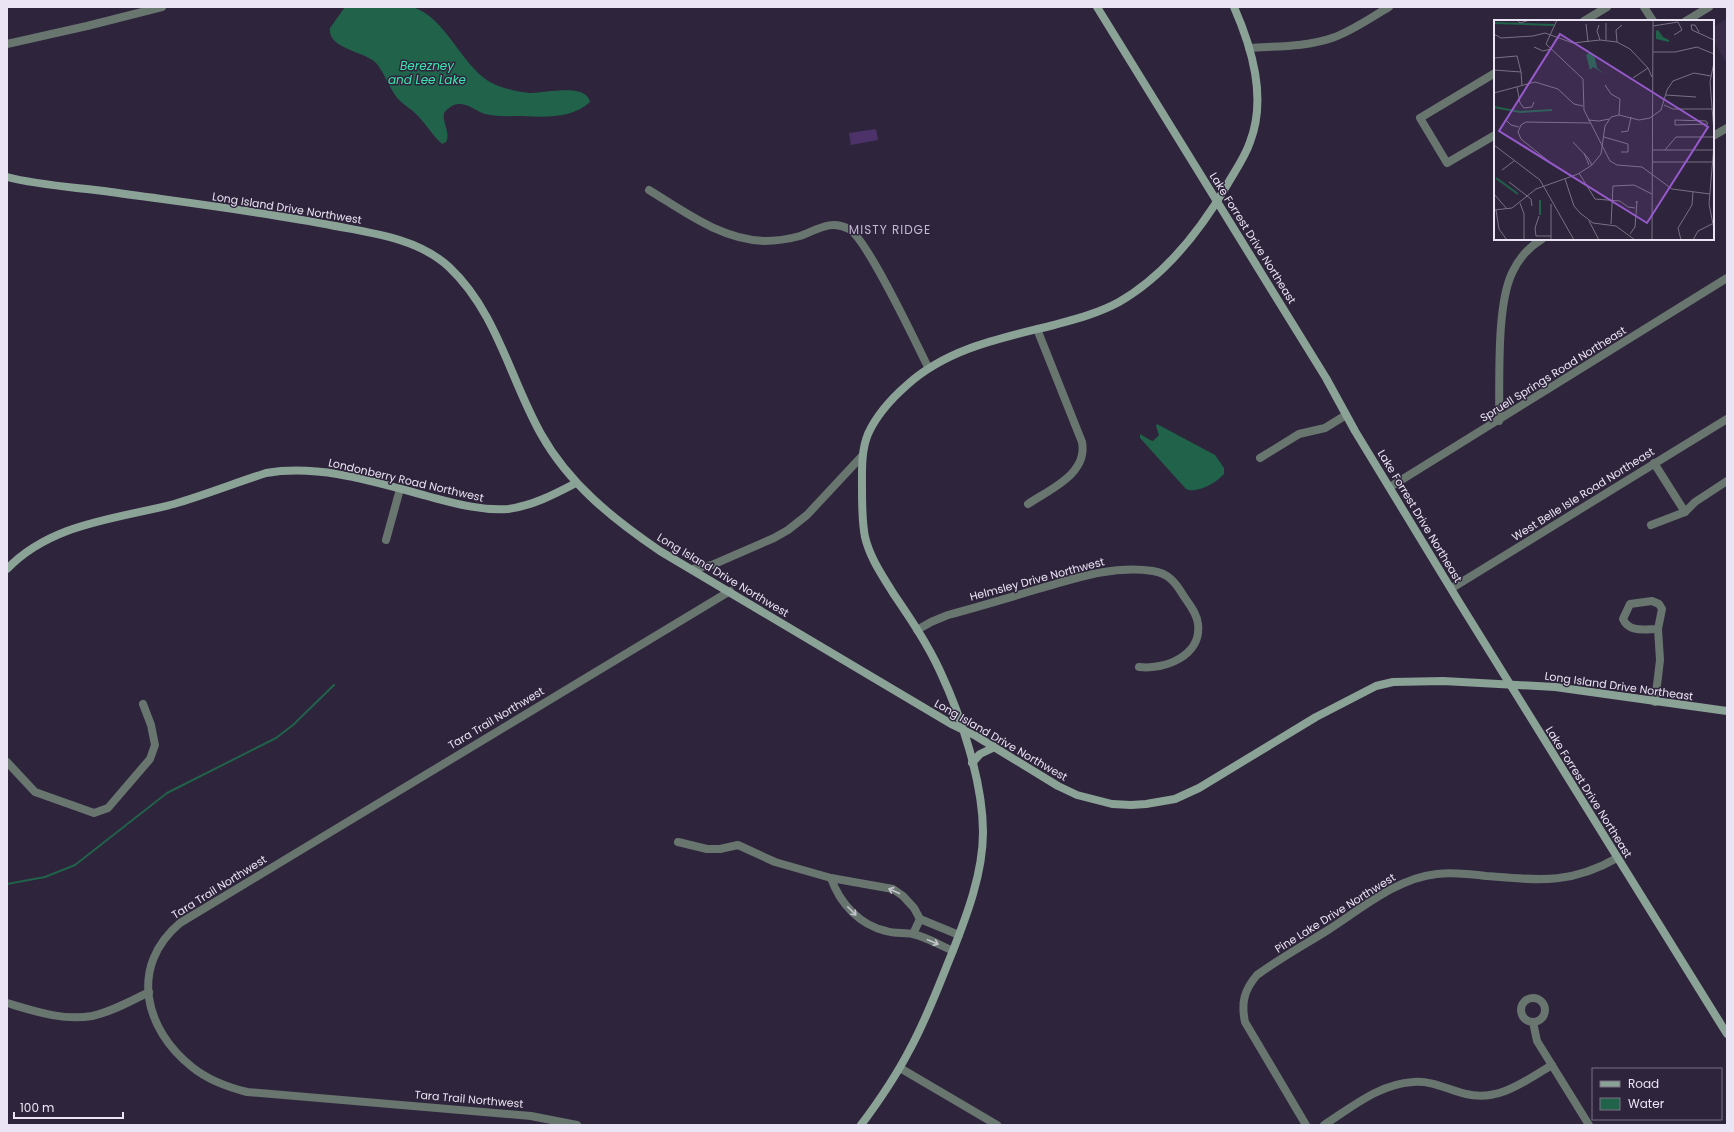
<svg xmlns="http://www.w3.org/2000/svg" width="1734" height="1132" font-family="Poppins,sans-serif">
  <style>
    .built { fill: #392c48 }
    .green { fill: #4d326a }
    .water { fill: #20624a }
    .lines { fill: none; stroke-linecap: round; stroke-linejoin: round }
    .stream { stroke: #20624a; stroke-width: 2 }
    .street { stroke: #68766f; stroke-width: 8 }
    .secondary { stroke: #8ba297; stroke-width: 8 }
    .oneway { stroke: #c4c3cc }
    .labels { text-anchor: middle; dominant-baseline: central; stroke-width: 3; stroke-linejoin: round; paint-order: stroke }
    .street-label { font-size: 11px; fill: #ebe4f4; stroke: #2e243b }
    .water-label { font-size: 12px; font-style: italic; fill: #3ae6af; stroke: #2e243b }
    .neighbourhood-label { font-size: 12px; letter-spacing: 1px; fill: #c5b8d6; stroke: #2e243b }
    .inset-river { fill: none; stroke: #20624a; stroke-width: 2 }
    .inset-road { fill: none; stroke: #7a7185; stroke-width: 1 }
    .view { fill: #975acc; fill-opacity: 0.15; stroke: #975acc; stroke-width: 2 }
    .inset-edge { fill: none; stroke: #ebe4f4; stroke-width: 2 }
  </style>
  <rect width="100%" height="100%" fill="#2e243b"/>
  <path class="built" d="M1727 18V64L1713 40V27Z"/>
  <path class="green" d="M876 129 878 140 851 145 849 133Z"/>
  <g class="water">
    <path d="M345 7C361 7 378 7 394 7 400 7 407 6 412 7 447 16 463 72 496 85 506 89 518 92 529 93 543 94 586 82 590 102 571 119 545 117 522 116 509 116 498 117 485 114 476 111 469 104 459 104 453 104 448 108 444 113 442 123 451 133 446 142L442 144C433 136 426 124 418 116 411 108 401 104 395 95 388 85 384 72 376 63 364 51 327 49 330 28Z"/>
    <path d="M1157 424 1215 455 1224 468V474C1216 483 1197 494 1186 489L1140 438V434L1150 440 1153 441 1159 435 1156 426Z"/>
  </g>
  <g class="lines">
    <path class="stream" d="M7 884 45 877 75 865 167 793 276 738 293 725 334 685"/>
    <g class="street">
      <path d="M1644 7 1653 21"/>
      <path d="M1584 21 1607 7"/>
      <path d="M1686 21 1709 7"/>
      <path d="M7 44 87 26 162 7"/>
      <path d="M1249 48C1276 46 1306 47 1332 38 1352 31 1370 18 1389 7"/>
      <path d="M1495 73 1420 118 1447 163 1495 135"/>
      <path d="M1713 136 1727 128"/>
      <path d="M649 190C685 212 720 239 764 241 775 241 789 239 800 236 817 230 831 219 849 229 867 239 916 343 928 367"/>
      <path d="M1499 421C1500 382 1496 307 1512 273 1518 260 1529 247 1542 239"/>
      <path d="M1260 458 1299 434 1325 428 1346 415"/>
      <path d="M1654 463 1685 512"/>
      <path d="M1390 487 1727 278"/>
      <path d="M1028 504C1050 489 1088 474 1082 442L1037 329"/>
      <path d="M1651 525 1685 512 1695 502 1727 481"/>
      <path d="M386 540 400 489"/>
      <path d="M692 569 712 565 774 538 788 530 807 515 862 456"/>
      <path d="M1452 588 1727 419"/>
      <path d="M1652 601 1659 604 1662 609 1658 629C1645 629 1629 633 1623 619L1630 604Z"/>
      <path d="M917 630 931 622 948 615C978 607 1008 598 1038 589 1076 578 1113 565 1153 571 1168 573 1176 583 1183 595 1189 604 1197 613 1198 624 1202 656 1164 670 1139 667"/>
      <path d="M1655 702 1660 660 1658 629"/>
      <path d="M7 762 35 792 94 813 108 808 150 759 155 745 151 725 143 704"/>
      <path d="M678 842 707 849H720L738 845 775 862 831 878 893 889 903 896 914 908 920 919 959 935"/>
      <path d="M831 878C840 904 860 925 886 931 895 934 905 932 913 934 926 937 940 945 953 951"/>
      <path d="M913 934 920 919"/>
      <circle cx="1533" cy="1010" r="12"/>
      <path d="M7 1003C34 1011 63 1021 92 1016 111 1012 131 1001 149 992"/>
      <path d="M1533 1022 1537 1041 1589 1125"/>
      <path d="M900 1068 997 1125"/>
      <path d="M577 1125 531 1116 247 1092C227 1087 208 1080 192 1067 144 1029 129 966 180 923L730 591"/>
      <path d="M1306 1125 1245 1022C1241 1003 1244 990 1257 975 1279 959 1304 945 1328 930 1361 909 1397 878 1437 874 1454 872 1470 874 1486 876 1537 880 1570 885 1617 858"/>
      <path d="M1324 1125C1352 1107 1379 1084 1413 1082 1432 1080 1448 1090 1466 1094 1499 1102 1525 1081 1552 1065"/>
    </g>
    <g class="secondary">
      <path d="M1097 7 1326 378 1355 431 1459 602 1727 1034"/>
      <path d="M7 177C38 185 72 187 104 191 181 202 259 211 335 226 373 233 419 239 449 267 497 312 510 379 541 434 569 484 613 519 660 551L953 725 976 736 1058 786 1077 795 1112 804 1131 805 1146 804 1175 799 1199 788 1316 717 1376 686 1393 682 1443 681 1555 687 1727 711"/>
      <path d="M7 569C51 523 116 519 174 504 205 495 235 483 266 473 320 464 375 482 427 496 454 503 480 511 508 509 532 506 555 494 576 483"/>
      <path d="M972 763 980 754 995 747"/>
      <path d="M861 1125C879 1101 896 1076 910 1049 927 1018 939 985 952 953 967 915 983 873 983 832 983 782 961 716 940 671 927 643 910 618 893 593 882 575 870 558 865 537 862 522 862 504 862 489 862 470 861 451 868 434 877 414 891 399 907 385 948 348 1002 338 1054 325 1076 319 1099 313 1119 302 1166 275 1200 231 1227 185 1235 171 1245 157 1250 142 1267 98 1252 48 1234 7"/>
    </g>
  </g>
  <defs><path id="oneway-shaft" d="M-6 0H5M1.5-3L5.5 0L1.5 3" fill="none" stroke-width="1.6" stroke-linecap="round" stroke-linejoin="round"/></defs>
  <g class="oneway">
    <use href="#oneway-shaft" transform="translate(894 891) rotate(-156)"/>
    <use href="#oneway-shaft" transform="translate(852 911) rotate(45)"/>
    <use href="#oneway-shaft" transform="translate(933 942) rotate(23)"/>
  </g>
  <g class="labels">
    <g class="street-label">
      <text transform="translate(287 208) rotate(9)">Long Island Drive Northwest</text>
      <text transform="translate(1253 238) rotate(58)">Lake Forrest Drive Northeast</text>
      <text transform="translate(1553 374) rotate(-32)">Spruell Springs Road Northeast</text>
      <text transform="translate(406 480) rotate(13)">Londonberry Road Northwest</text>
      <text transform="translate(1583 494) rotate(-32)">West Belle Isle Road Northeast</text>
      <text transform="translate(1420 516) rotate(59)">Lake Forrest Drive Northeast</text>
      <text transform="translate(723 575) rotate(31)">Long Island Drive Northwest</text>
      <text transform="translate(1037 579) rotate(-15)">Helmsley Drive Northwest</text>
      <text transform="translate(1619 686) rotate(8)">Long Island Drive Northeast</text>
      <text transform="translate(496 718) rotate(-31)">Tara Trail Northwest</text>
      <text transform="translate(1001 740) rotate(30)">Long Island Drive Northwest</text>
      <text transform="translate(1589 792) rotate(58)">Lake Forrest Drive Northeast</text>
      <text transform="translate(219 887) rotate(-32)">Tara Trail Northwest</text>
      <text transform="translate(1335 913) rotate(-32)">Pine Lake Drive Northwest</text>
      <text transform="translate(469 1099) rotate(5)">Tara Trail Northwest</text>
    </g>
    <g class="water-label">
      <text x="427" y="65">Berezney<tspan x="427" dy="14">and Lee Lake</tspan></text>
    </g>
    <g class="neighbourhood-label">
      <text x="890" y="229">MISTY RIDGE</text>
    </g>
  </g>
  <g transform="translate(1494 20)">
    <rect width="220" height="220" fill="#2e243b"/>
    <path d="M164 10 169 17 175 20V22L162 19V11ZM96 32 101 38 103 48 111 54 99 47 96 50 92 35Z" fill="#20624a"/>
    <path class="inset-river" d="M0 3 60 5M0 87 26 92 58 90M2 158 24 174M46 180V195"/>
    <path class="inset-road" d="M23 0 26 3 36 0M63 0 52 24 89 59 90 90 116 141 123 145 148 147 178 169 216 174M112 3V20M92 4 94 22M105 5 103 11 106 20M159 6 184 2 188 10 180 15M205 12 201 5H197L198 10 220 20M0 14 7 18 39 16 51 13 79 23 106 20 123 22 136 29 154 48 158 57M123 22 122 10 128 5M40 27 49 31 57 29M159 32H181L203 27 220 34M0 38 23 36 27 52 28 65M220 42 216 62 220 112M0 50 27 52M139 58 154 48M111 65 117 74 126 79 125 95M23 67 26 83 30 88 38 87 40 82M0 73 41 62 64 69 80 84 89 86M172 75 202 77M170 85 179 89H218M12 100 17 105 25 107M94 100 105 101 115 99M181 100 212 101 214 104 181 105ZM127 112 134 111 137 97M110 117 134 124V132H127M79 122 94 138 98 145M0 125 46 160 80 220M220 125 215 184 220 209M158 130H220M171 130 182 117H220M90 133 95 145M158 142H220M58 144 27 119 24 112 27 105 32 102 96 103M8 150 20 141M85 153 101 179 126 181 134 187 141 188M71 159 80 186 86 193 99 203 122 206 141 220M15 162 37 179 38 186M0 174 13 189M26 183 30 194V220M0 190 18 188 42 169 84 154 98 145 107 134 111 106 117 97 125 95 145 100 156 98 167 90 173 70 179 61 200 53 217 56M2 190 5 209 13 220M45 196 41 208 42 216H57M95 201 105 220M117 204 119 166 140 165 158 174M136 214 141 207 143 181 142 183M57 220V184M158 220 159 0M187 220 184 208 198 185 199 172M199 220 204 211 218 204"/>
    <path class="view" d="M66 14 214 107 153 203 5 111Z"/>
    <rect width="220" height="220" class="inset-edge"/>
  </g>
  <rect width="1734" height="1132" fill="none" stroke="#ebe4f4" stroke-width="16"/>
  <rect x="1592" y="1068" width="130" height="52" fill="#2e243b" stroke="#7a7185"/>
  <rect x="1600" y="1081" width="20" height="6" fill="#8ba297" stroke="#7a7185"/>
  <text x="1628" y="1088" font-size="12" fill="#ebe4f4">Road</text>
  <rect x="1600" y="1098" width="20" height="12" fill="#20624a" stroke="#7a7185"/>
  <text x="1628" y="1108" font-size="12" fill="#ebe4f4">Water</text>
  <path d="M14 1112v6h109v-6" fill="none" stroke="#ebe4f4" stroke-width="2"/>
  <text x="20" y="1112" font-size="12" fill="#ebe4f4" stroke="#2e243b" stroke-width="3" paint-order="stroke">100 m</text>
</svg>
